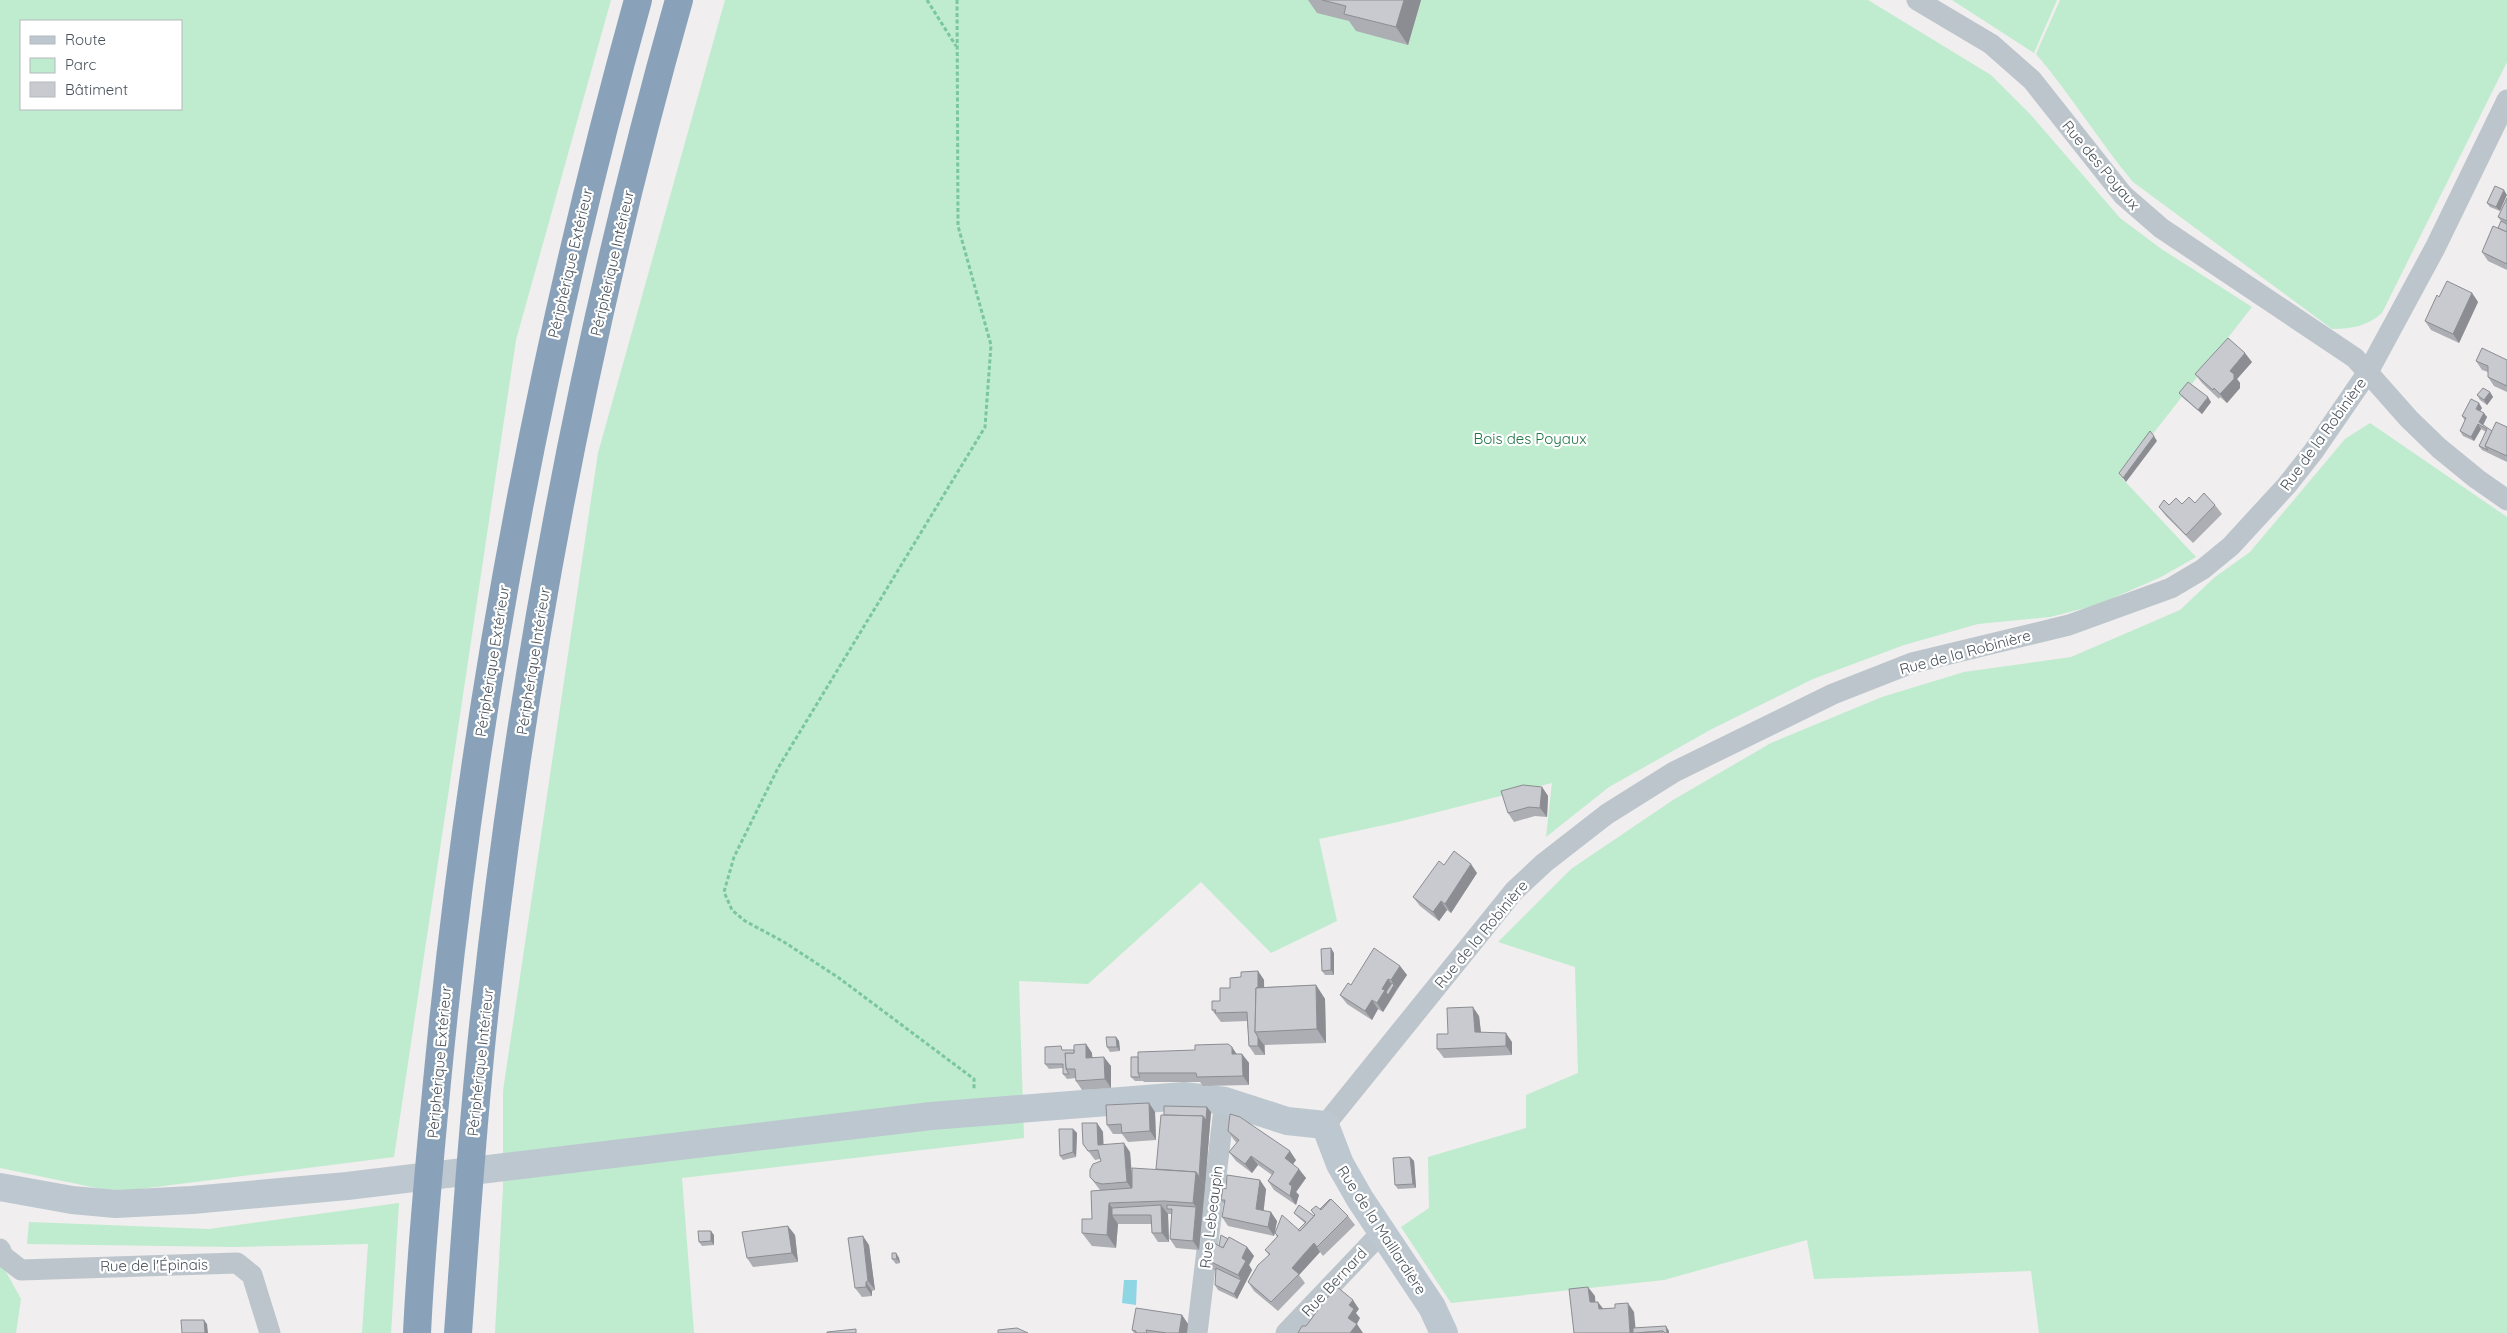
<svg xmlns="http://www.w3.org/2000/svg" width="2507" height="1333" font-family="Quicksand,sans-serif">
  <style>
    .green { fill: #bfebce; fill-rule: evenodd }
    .water { fill: #8fd6e5 }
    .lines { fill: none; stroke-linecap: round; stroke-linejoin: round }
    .path { stroke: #7ac69d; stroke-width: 3; stroke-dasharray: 4 2.5; stroke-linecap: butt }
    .street { stroke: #bdc5cc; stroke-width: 21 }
    .secondary { stroke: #bcc7d0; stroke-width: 28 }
    .highway { stroke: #89a2b9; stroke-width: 28 }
    .wall { fill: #acaeb3 }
    .shaded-wall { fill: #8c8d92 }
    .building { fill: #c8cad0; stroke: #8c8d92 }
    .labels { text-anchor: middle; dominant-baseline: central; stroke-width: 4.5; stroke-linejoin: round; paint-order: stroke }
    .street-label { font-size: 15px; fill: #475159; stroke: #fff }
    .park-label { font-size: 15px; fill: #1e7546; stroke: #fff }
  </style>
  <rect width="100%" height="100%" fill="#f0eeee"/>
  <g class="green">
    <path d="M0 0H611L516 340 394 1157 116 1192 0 1168ZM21 21H181V109H21Z"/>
    <path d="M725 0H1868L1991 75 2030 114 2120 218 2160 248 2252 307 2120 476 2196 557 2161 577 2097 605 2050 617 1978 624 1904 645 1813 679 1710 730 1609 787 1546 837 1552 783 1398 822 1319 839 1337 921 1271 953 1201 882 1088 984 1019 981 1024 1138 682 1178 694 1333H495L503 1188V1091L598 453Z"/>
    <path d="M1952 0H2057L2034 53Z"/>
    <path d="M2060 0H2507V62L2382 313C2367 326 2352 329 2332 329L2133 182C2099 141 2071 95 2036 54Z"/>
    <path d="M2370 423 2507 517V1333H2039L2031 1271 1814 1279 1807 1240 1664 1280 1451 1303 1401 1227 1429 1208 1428 1157 1526 1128V1095L1578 1073 1575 967 1498 942 1571 869 1673 800 1771 743 1882 697 1964 672 2071 657 2180 610 2215 577 2250 552 2345 439Z"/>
    <path d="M399 1203 391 1333H362L368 1244 235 1247 27 1244 29 1222 209 1229Z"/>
    <path d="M0 1261 21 1299 16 1333H0Z"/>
  </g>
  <path class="water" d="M1124 1280H1137L1136 1305 1122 1303Z"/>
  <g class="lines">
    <g class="path">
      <path d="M927 0 956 46"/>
      <path d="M957 0 958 226 991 345 985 427 778 768 734 857 724 892 732 910 745 921 784 942 839 978 974 1079V1089"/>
    </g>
    <g class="street">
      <path d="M1917 0 1991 44 2032 80 2123 195 2161 228 2355 358 2409 419 2439 448 2477 479 2507 500"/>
      <path d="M1325 1125 1514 891 1544 863 1607 814 1674 772 1833 694 1912 663 2069 625 2171 588 2203 569 2231 546 2287 485 2313 452 2368 372 2435 248 2507 100"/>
      <path d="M0 1249 3 1256 21 1270 237 1263 252 1275 270 1333"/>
      <path d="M1197 1333 1225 1101"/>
      <path d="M1286 1333 1383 1231"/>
    </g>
    <path class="secondary" d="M0 1187 72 1200 116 1204 192 1200 347 1186 931 1116 1184 1096 1225 1101 1287 1121 1325 1125 1340 1164 1360 1199 1432 1307 1444 1333"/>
    <g class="highway">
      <path d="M417 1333C421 1249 429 1166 437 1082 472 716 539 355 638 0"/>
      <path d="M458 1333C466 1224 473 1116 485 1008 522 667 586 329 679 0"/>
    </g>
  </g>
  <g class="wall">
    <path d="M1308 0H1421L1408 45 1356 31 1349 21 1317 13Z"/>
    <path d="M2495 186 2500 211 2490 207 2487 203Z"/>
    <path d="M2507 198V270L2488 261 2482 252 2498 228 2501 221 2498 217Z"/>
    <path d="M2472 293 2478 302 2459 343 2431 330 2425 321 2439 297Z"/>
    <path d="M2507 360V392L2494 386 2488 377V372L2482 370 2476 361Z"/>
    <path d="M2252 362 2237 379 2240 383V388L2227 403 2220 397 2219 399 2202 383 2195 374Z"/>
    <path d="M2490 392 2493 397 2487 405 2480 400 2477 395Z"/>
    <path d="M2179 393 2211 402 2202 414 2182 397Z"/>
    <path d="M2482 408 2480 411 2487 417 2483 425 2492 431 2507 427V462L2482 450 2479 446 2486 432 2481 429 2474 441 2463 436 2460 431 2465 421 2462 416Z"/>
    <path d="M2195 503 2215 505 2222 514 2193 543 2166 516 2159 507Z"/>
    <path d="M1542 787 1548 796 1547 817 1535 816 1514 822 1508 813Z"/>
    <path d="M1444 865 1477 873 1451 913 1447 910 1439 921 1420 906 1413 897Z"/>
    <path d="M1334 953V975H1325L1322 971Z"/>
    <path d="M1400 966 1407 975 1383 1012 1378 1009 1372 1020 1347 1004 1340 995 1351 985Z"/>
    <path d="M1258 971 1264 980V987L1316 985 1325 999 1326 1043 1265 1045V1055H1255L1249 1046 1247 1021 1221 1022 1212 1010 1230 988Z"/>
    <path d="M1479 1016 1481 1033 1512 1042V1055L1444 1058 1437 1049 1448 1034Z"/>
    <path d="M1116 1037 1119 1041 1120 1051 1110 1052 1107 1047Z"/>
    <path d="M1086 1044 1092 1053V1057L1111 1066V1088L1082 1090 1076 1081V1078L1067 1079 1063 1074V1068L1049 1069 1045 1064 1065 1050H1074Z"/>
    <path d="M1242 1054 1249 1063V1085L1203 1086 1200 1082H1144L1143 1081H1135L1131 1077V1057Z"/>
    <path d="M1149 1103 1155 1112 1156 1140 1128 1142 1122 1134H1113L1107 1125Z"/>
    <path d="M1211 1112 1205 1186 1199 1250 1176 1248 1170 1239 1172 1216 1171 1214H1168L1169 1242H1158L1152 1233V1224H1118L1116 1248 1092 1246 1082 1233 1092 1219 1100 1190 1090 1177 1101 1161 1100 1159 1095 1160 1083 1144 1097 1123 1103 1132V1145L1130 1152 1132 1176 1156 1169Z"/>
    <path d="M1073 1129 1077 1133 1076 1157 1063 1160 1060 1156Z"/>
    <path d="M1228 1131 1296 1160 1293 1164 1306 1178 1296 1192 1299 1195 1296 1205 1274 1190 1268 1181 1272 1175 1258 1165 1252 1173 1236 1161 1229 1152 1237 1143 1234 1140Z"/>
    <path d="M1410 1157 1414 1161 1416 1188 1398 1189 1395 1185Z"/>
    <path d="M1226 1189H1266L1263 1210 1277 1221 1275 1232 1298 1230 1305 1223 1298 1217 1294 1213 1314 1216H1315L1311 1210 1320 1209 1348 1216 1355 1225 1323 1256 1320 1252 1310 1263 1299 1275 1305 1283 1278 1311 1254 1291 1248 1282 1269 1255 1265 1250 1277 1237 1275 1233 1274 1236 1228 1226 1222 1217 1224 1204 1221 1200Z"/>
    <path d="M714 1235V1245L702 1246 699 1242Z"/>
    <path d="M795 1235 798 1262 753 1267 747 1258Z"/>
    <path d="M1228 1239 1247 1247 1254 1256 1249 1265 1252 1270 1237 1299 1218 1290 1215 1285 1216 1271 1209 1267 1203 1258Z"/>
    <path d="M869 1245 875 1290 872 1291V1296L862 1297 855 1288Z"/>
    <path d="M896 1253 899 1258 900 1263 896 1264 892 1259Z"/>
    <path d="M1182 1315 1188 1324 1187 1333H1134L1132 1330Z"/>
  </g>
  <g class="shaded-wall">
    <path d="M1404 0H1421L1408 45 1396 27Z"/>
    <path d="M2504 190 2507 195 2500 211 2496 207Z"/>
    <path d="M2472 293 2478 302 2459 343 2453 334Z"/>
    <path d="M2245 353 2252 362 2237 379 2240 383V388L2227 403 2220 394 2230 371Z"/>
    <path d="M2490 392 2493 397 2487 405 2484 400Z"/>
    <path d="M2208 397 2211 402 2202 414 2198 410Z"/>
    <path d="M2479 403 2482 408 2479 413 2476 409Z"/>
    <path d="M2484 413 2487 417 2482 427 2479 422Z"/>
    <path d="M2478 424 2481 429 2474 441 2471 437Z"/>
    <path d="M2154 436 2157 441 2126 482 2123 478Z"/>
    <path d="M1542 787 1548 796 1547 817 1540 808Z"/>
    <path d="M1471 864 1477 873 1451 913 1445 904Z"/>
    <path d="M1441 901 1447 910 1439 921 1433 912Z"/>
    <path d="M1331 948 1334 953V975L1331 970Z"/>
    <path d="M1400 966 1407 975 1397 989 1391 980Z"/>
    <path d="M1258 971 1264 980 1265 1032H1258Z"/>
    <path d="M1388 979 1393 986 1394 985 1397 989 1383 1012 1377 1003 1382 989Z"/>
    <path d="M1316 985 1325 999 1326 1043 1317 1029Z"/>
    <path d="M1372 1000 1378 1009 1372 1020 1365 1011Z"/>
    <path d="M1473 1007 1479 1016 1482 1041 1475 1032Z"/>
    <path d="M1506 1033 1512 1042V1055L1506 1046Z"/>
    <path d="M1116 1037 1119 1041 1120 1051 1117 1047Z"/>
    <path d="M1258 1037 1264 1045 1265 1055 1258 1046Z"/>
    <path d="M1086 1044 1092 1053 1093 1066 1086 1058Z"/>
    <path d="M1232 1047 1238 1056 1232 1054Z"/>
    <path d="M1242 1054 1249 1063V1085L1243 1076Z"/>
    <path d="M1104 1057 1111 1066V1088L1105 1079Z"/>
    <path d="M1149 1103 1155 1112 1156 1140 1150 1131Z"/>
    <path d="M1207 1107 1211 1112 1205 1186 1199 1177 1203 1116Z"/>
    <path d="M1097 1123 1103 1132 1104 1154 1098 1145Z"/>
    <path d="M1073 1129 1077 1133 1076 1157 1073 1152Z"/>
    <path d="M1124 1143 1130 1152 1133 1191 1127 1182Z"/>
    <path d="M1290 1151 1296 1160 1291 1167 1285 1158Z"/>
    <path d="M1251 1156 1258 1165 1252 1173 1245 1164Z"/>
    <path d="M1410 1157 1414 1161 1416 1188 1413 1184Z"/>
    <path d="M1299 1169 1306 1178 1296 1192 1299 1195 1296 1205 1290 1196 1289 1184Z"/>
    <path d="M1196 1172 1205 1186 1199 1250 1193 1241 1196 1207 1193 1203Z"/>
    <path d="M1260 1180 1266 1189 1263 1217 1256 1209Z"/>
    <path d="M1109 1203 1117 1215H1112L1118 1224 1116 1248 1107 1235Z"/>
    <path d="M1161 1205 1168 1214 1169 1242 1162 1233Z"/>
    <path d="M1271 1212 1277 1221 1274 1236 1268 1227Z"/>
    <path d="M788 1226 795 1235 798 1262 792 1253Z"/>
    <path d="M711 1231 714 1235V1245L711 1241Z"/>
    <path d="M863 1236 869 1245 875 1290 868 1281Z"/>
    <path d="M1314 1243 1320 1252 1299 1275 1292 1268Z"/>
    <path d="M1247 1247 1254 1256 1249 1265 1252 1270 1237 1299 1234 1294 1241 1280 1238 1275 1242 1258Z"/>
    <path d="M896 1253 899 1258 900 1263 897 1259Z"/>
    <path d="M866 1282 872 1291V1296L866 1287Z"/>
    <path d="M1588 1287 1595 1296 1596 1311 1590 1302Z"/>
    <path d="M1353 1300 1359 1309 1356 1313 1360 1318 1356 1326 1357 1324 1363 1333H1350L1348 1318 1349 1305Z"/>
    <path d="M1598 1302 1605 1311 1599 1309Z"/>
    <path d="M1628 1303 1634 1312 1636 1333H1630Z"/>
    <path d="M1182 1315 1188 1324 1187 1333H1179Z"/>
    <path d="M204 1320 207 1324 208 1333H205Z"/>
    <path d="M1666 1326 1669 1331V1333H1667Z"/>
  </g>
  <g class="building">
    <path d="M1322 0H1404L1396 27 1344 14 1346 6Z"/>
    <path d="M2495 186 2504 190 2496 207 2487 203Z"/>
    <path d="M2507 198V221L2498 217Z"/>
    <path d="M2501 221 2507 224V232L2498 228Z"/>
    <path d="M2493 226 2507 232V264L2482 252Z"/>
    <path d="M2447 281 2472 293 2453 334 2425 321 2437 295 2439 297Z"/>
    <path d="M2228 338 2245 353 2230 371 2234 374V379L2220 394 2214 388 2213 390 2195 374Z"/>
    <path d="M2482 348 2507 360V386L2488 377V366L2476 361Z"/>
    <path d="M2188 382 2208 397 2198 410 2179 393Z"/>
    <path d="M2483 388 2490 392 2484 400 2477 395Z"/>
    <path d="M2471 399 2479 403 2476 409 2484 413 2479 422 2492 431 2485 446 2488 450 2479 446 2487 429 2478 424 2471 437 2460 431 2466 418 2462 416Z"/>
    <path d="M2496 422 2507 427V456L2485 446Z"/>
    <path d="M2150 431 2154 436 2123 478 2119 473Z"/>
    <path d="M2204 493 2215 505 2186 535 2159 507 2164 500 2169 505 2176 498 2182 504 2189 497 2195 503Z"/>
    <path d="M1523 785 1542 787 1540 808 1529 807 1508 813 1501 791Z"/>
    <path d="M1454 851 1471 864 1445 904 1441 901 1433 912 1413 897 1439 861 1444 865Z"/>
    <path d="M1331 948V970L1322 971 1321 949Z"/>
    <path d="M1374 948 1400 966 1391 980 1388 979 1382 989 1385 990 1377 1003 1372 1000 1365 1011 1340 995 1348 983 1351 985Z"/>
    <path d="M1258 971V987L1256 988 1255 1032 1258 1037V1046H1249L1247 1012 1215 1013 1216 1010H1212V1001H1220V988H1230V978L1241 977V972Z"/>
    <path d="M1392 983 1394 985 1388 995 1386 992Z"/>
    <path d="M1316 985 1317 1029 1255 1032 1256 988Z"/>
    <path d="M1473 1007 1475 1032 1506 1033V1046L1437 1049V1034H1448L1447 1008Z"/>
    <path d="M1106 1037H1116L1117 1047H1107Z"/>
    <path d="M1086 1044V1058L1104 1057 1105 1079 1076 1081 1075 1069H1066L1065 1053H1074V1045Z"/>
    <path d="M1228 1044 1232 1047V1054H1242L1243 1076 1197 1077 1196 1073H1138V1052L1195 1050V1045Z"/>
    <path d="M1061 1046 1062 1050H1074V1053H1065L1066 1069 1069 1074H1063V1064H1045V1047Z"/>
    <path d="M1131 1057H1138V1073L1140 1077H1131Z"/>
    <path d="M1149 1103 1150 1131 1122 1133 1121 1124 1107 1125 1106 1105Z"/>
    <path d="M1164 1106 1207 1107 1206 1120 1203 1116 1164 1115Z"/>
    <path d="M1230 1114 1240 1117 1290 1151 1285 1158 1299 1169 1289 1184 1292 1186 1290 1196 1268 1181 1274 1172 1251 1156 1245 1164 1229 1152 1239 1140 1228 1131Z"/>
    <path d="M1161 1115 1203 1116 1199 1177 1196 1172 1156 1169Z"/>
    <path d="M1082 1123H1097L1098 1145 1124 1143 1127 1182 1102 1184 1095 1182 1090 1177V1170L1093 1164 1101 1161 1100 1158 1098 1150 1088 1151 1083 1144Z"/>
    <path d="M1059 1129H1073V1152L1060 1156Z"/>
    <path d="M1410 1157 1413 1184 1395 1185 1393 1158Z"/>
    <path d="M1132 1168 1196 1172 1193 1203 1164 1201 1109 1203 1107 1235 1082 1233V1219H1092L1091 1191 1132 1188Z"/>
    <path d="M1227 1175 1260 1180 1256 1209 1271 1212 1268 1227 1222 1217 1225 1200H1221L1223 1188 1226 1189Z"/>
    <path d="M1330 1199V1200L1321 1210 1320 1209Z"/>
    <path d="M1331 1199 1348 1216 1317 1247 1314 1243 1304 1254 1292 1268 1299 1274 1271 1302 1248 1282 1258 1265 1270 1254 1265 1250 1278 1236 1275 1233 1282 1215 1300 1231 1315 1215 1311 1210 1316 1206 1321 1210Z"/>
    <path d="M1161 1205 1162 1233H1152L1151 1215H1112V1208Z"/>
    <path d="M1167 1205 1196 1207 1193 1241 1170 1239 1172 1209H1167Z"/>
    <path d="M1299 1205 1314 1216 1300 1231 1298 1230 1306 1222 1294 1213Z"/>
    <path d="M788 1226 792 1253 747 1258 742 1232Z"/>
    <path d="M698 1231H711V1241L699 1242Z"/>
    <path d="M1221 1235 1228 1239 1223 1248 1219 1246Z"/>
    <path d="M863 1236 868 1281 866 1282V1287L855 1288 848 1238Z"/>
    <path d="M1229 1237 1247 1247 1242 1258 1246 1261 1238 1275 1203 1258 1212 1242 1223 1248Z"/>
    <path d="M892 1253H896L897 1259H892Z"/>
    <path d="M1216 1268 1241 1280 1234 1294 1215 1285Z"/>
    <path d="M1336 1286 1353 1300 1349 1305 1354 1309 1348 1318 1357 1324 1350 1333H1298L1302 1326H1306Z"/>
    <path d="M1588 1287 1590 1302H1598L1599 1309 1615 1308V1304L1628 1303 1630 1333H1574L1569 1289Z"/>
    <path d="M1136 1308 1182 1315 1179 1333H1167L1146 1330 1147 1333H1136V1331L1132 1330Z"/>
    <path d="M181 1320H204L205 1333H182Z"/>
    <path d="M1666 1326 1667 1333H1665L1663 1331 1633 1333V1328Z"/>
    <path d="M1017 1328 1028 1333H998V1330Z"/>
    <path d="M856 1329V1333H827V1332Z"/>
    <path d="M1663 1331V1333H1638Z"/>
  </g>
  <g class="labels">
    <g class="street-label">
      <text transform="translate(2101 165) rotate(50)">Rue des Poyaux</text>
      <text transform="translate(570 263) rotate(-77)">Périphérique Extérieur</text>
      <text transform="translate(612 263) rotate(-77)">Périphérique Intérieur</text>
      <text transform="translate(2323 434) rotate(-54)">Rue de la Robinière</text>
      <text transform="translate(1965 652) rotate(-15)">Rue de la Robinière</text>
      <text transform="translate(492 661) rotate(-81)">Périphérique Extérieur</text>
      <text transform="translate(533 661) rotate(-81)">Périphérique Intérieur</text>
      <text transform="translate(1481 934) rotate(-50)">Rue de la Robinière</text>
      <text transform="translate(439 1062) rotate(-85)">Périphérique Extérieur</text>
      <text transform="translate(480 1062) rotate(-84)">Périphérique Intérieur</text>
      <text transform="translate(1211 1217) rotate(-83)">Rue Lebeaupin</text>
      <text transform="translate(1382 1230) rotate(57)">Rue de la Maillardière</text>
      <text transform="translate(154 1265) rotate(-1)">Rue de l'Épinais</text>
      <text transform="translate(1334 1282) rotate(-47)">Rue Bernard</text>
    </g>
    <g class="park-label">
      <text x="1530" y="438">Bois des Poyaux</text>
    </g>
  </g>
  <rect x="20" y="20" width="162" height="90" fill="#ffffff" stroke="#b5b9bd"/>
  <rect x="30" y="36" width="25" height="8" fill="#bcc7d0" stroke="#b5b9bd"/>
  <text x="65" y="45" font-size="15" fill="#475159">Route</text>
  <rect x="30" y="58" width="25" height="15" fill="#bfebce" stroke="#b5b9bd"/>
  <text x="65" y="70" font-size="15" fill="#475159">Parc</text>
  <rect x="30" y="82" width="25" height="15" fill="#c8cad0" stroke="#b5b9bd"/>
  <text x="65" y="95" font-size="15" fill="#475159">Bâtiment</text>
</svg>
